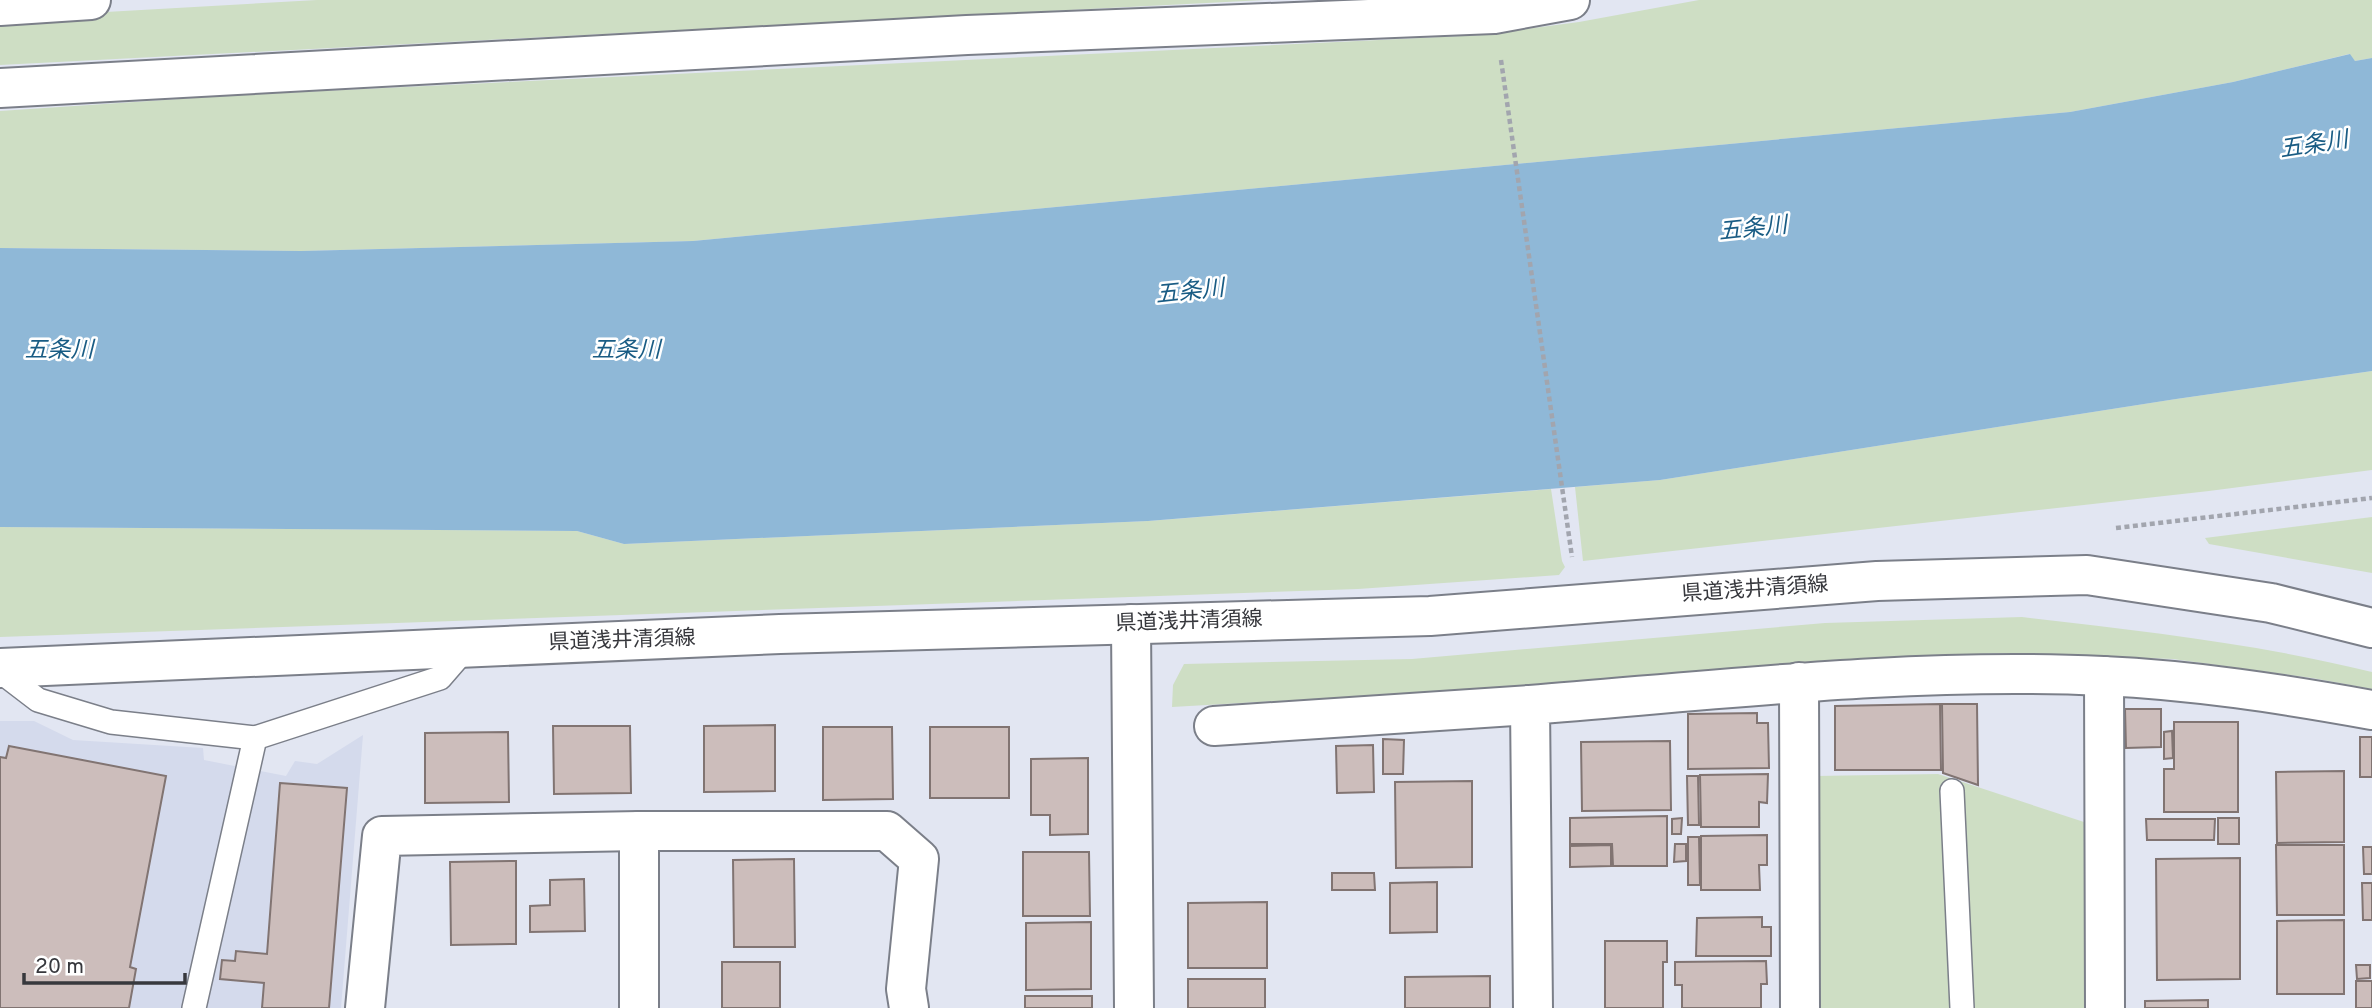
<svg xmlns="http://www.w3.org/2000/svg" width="2372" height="1008" font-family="Overpass,'Noto Sans JP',sans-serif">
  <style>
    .built { fill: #d4daec }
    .green { fill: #cedec4 }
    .water { fill: #8fb8d7 }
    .building { fill: #ccbdbb; stroke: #817472; stroke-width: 2 }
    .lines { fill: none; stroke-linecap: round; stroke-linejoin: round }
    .service-casing { stroke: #7b7f89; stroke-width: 26 }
    .minor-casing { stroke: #7b7f89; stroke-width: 42 }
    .secondary-casing { stroke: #7b7f89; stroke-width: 42 }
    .path { stroke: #a2a5ae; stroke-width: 4.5; stroke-dasharray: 5 3.5; stroke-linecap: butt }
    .service { stroke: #fff; stroke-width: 23 }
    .minor { stroke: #fff; stroke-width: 38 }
    .secondary { stroke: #fff; stroke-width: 38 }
    .labels { text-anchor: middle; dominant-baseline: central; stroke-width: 5; stroke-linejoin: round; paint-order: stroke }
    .street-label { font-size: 21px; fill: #37383d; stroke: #fff }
    .water-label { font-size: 23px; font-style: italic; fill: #195c84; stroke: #fff }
  </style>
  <rect width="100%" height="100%" fill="#e2e6f2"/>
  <path class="built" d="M0 721H34L73 740 203 748 204 760 286 776 295 761 317 764 363 735 341 1008H0Z"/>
  <g class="green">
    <path d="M317 0H1265L0 65V18Z"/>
    <path d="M1699 0H2372V58L2355 61 2349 54 2233 82 2070 112 693 241 301 251 0 248V111L239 95 1482 35 1579 22Z"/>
    <path d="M2372 371V470L2209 491 1583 561 1575 487 1660 480 2176 399Z"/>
    <path d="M1551 489 1562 561 1565 567 1559 575 1358 589 0 637V527L577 531 624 544 1148 521Z"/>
    <path d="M2372 517V573L2209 544 2205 538Z"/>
    <path d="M2022 617C2141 631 2255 643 2372 672V689L2312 678 2173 659 2002 653 1832 660 1489 689 1172 707 1173 685 1184 664 1412 659 1825 623Z"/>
    <path d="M1938 774 2084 822 2086 1008H1821L1816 776Z"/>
  </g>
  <path class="water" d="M2350 54 2355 61 2372 58V371L2176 399 1660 480 1148 521 624 544 577 531 0 527V248L301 251 693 241 2070 112 2233 82Z"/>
  <g class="building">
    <path d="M1940 704 1941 770H1835V706Z"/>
    <path d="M1942 704H1977L1978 785 1943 773Z"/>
    <path d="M2125 709H2161V747L2126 748Z"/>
    <path d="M1757 713V723H1768L1769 768 1688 769V714Z"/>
    <path d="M2174 722H2238V812H2164V769H2174Z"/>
    <path d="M775 725V791L704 792V726Z"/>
    <path d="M553 726H630L631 793 554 794Z"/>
    <path d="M823 727H892L893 799 823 800Z"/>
    <rect x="930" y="727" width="79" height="71"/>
    <path d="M2172 731 2173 758 2164 759V732Z"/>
    <path d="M508 732 509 802 425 803V733Z"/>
    <rect x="2360" y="737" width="12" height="40"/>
    <path d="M1383 739 1404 740 1403 774H1383Z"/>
    <path d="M1670 741 1671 810 1582 811 1581 742Z"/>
    <path d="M1373 745 1374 792 1337 793 1336 746Z"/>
    <path d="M9 746 166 776 130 967 136 969 129 1008H0V757L6 758Z"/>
    <path d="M1088 758V834L1050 835V815H1031V759Z"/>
    <path d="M2344 771V842L2277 843 2276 772Z"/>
    <path d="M1768 774 1767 803 1759 802V827H1701L1700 775Z"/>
    <path d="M1687 776H1698L1699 825H1688Z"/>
    <path d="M1472 781V867L1396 868 1395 782Z"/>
    <path d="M280 783 347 788 329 1008H262L264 983 220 979 222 960 235 961 236 951 267 954Z"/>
    <path d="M1667 816V866H1613L1612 844H1570V818Z"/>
    <path d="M1682 818 1681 834H1672V819Z"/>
    <rect x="2218" y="818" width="21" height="26"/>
    <path d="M2146 819H2215L2214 840H2147Z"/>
    <path d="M1767 835V865H1759L1760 890H1701V836Z"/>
    <path d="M1688 837H1699L1700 885H1688Z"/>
    <path d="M1675 844H1686V861L1674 862Z"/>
    <path d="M1611 845V866L1570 867V846Z"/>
    <path d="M2276 845H2344V915H2277Z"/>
    <path d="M2363 847H2372V874H2364Z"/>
    <path d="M1023 852H1089L1090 916H1023Z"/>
    <path d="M2240 858V979L2157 980 2156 859Z"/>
    <path d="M794 859 795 947H734L733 860Z"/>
    <path d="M516 861V944L451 945 450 862Z"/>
    <path d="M1332 873H1374L1375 890H1332Z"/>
    <path d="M584 879 585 931 530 932V906L550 905V880Z"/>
    <path d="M1437 882V932L1390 933V883Z"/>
    <path d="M2362 883H2372V920H2363Z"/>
    <path d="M1267 902V968H1188V903Z"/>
    <path d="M1762 917V927H1771V956H1696L1697 918Z"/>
    <path d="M2344 920V994H2277V921Z"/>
    <path d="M1091 922V989L1026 990V923Z"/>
    <path d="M1605 941H1667V962H1663V1008H1605Z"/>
    <path d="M1766 961 1767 984H1761V1008H1682V985H1675V962Z"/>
    <rect x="722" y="962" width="58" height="46"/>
    <path d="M2356 965H2370V978L2357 979Z"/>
    <path d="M1490 976V1008H1405V977Z"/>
    <rect x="1188" y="979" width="77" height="29"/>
    <rect x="2356" y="981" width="16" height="27"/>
    <rect x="1025" y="996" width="67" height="12"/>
    <path d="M2208 1000V1008H2145V1001Z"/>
  </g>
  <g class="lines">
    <defs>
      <g id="service">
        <path d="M0 671 38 700 111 722 255 738"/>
        <path d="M1952 791 1962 1008"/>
        <path d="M194 1008 255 738 440 678 466 648"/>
      </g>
      <g id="minor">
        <path d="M0 6 91 0"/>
        <path d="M0 88 967 35 1494 14 1570 0"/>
        <path d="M1131 624 1134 1008"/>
        <path d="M2104 676 2105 1008"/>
        <path d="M1799 682 1800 1008"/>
        <path d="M1214 726 1530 705"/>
        <path d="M365 1008 382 836 639 831H887L919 859 906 989 909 1008"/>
        <path d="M639 1008V831"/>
        <path d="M1533 1008 1530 705C1719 690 1914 667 2103 676 2193 680 2283 694 2372 710"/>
      </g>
      <path id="secondary" d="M0 668 780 634 1430 616 1877 581 2087 575 2271 603 2372 628"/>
    </defs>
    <use href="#service" class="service-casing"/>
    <use href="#minor" class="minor-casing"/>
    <use href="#secondary" class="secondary-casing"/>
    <g class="path">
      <path d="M1501 60 1572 557"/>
      <path d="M2116 528 2372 498"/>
    </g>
    <use href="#service" class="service"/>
    <use href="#minor" class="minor"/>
    <use href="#secondary" class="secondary"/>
  </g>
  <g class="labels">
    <g class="street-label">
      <text transform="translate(1755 590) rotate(-4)">県道浅井清須線</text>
      <text transform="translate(1189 622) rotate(-2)">県道浅井清須線</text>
      <text transform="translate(622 641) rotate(-2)">県道浅井清須線</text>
    </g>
    <g class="water-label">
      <text transform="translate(2314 146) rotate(-9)">五条川</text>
      <text transform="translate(1753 230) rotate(-6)">五条川</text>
      <text transform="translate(1190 293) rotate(-6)">五条川</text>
      <text x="59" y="351">五条川</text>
      <text x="626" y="351">五条川</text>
    </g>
  </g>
  <path d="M24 973v10h161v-10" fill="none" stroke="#37383d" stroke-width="3.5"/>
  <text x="35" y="973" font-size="21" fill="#37383d" stroke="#ffffff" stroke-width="5" paint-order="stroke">20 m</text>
</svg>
